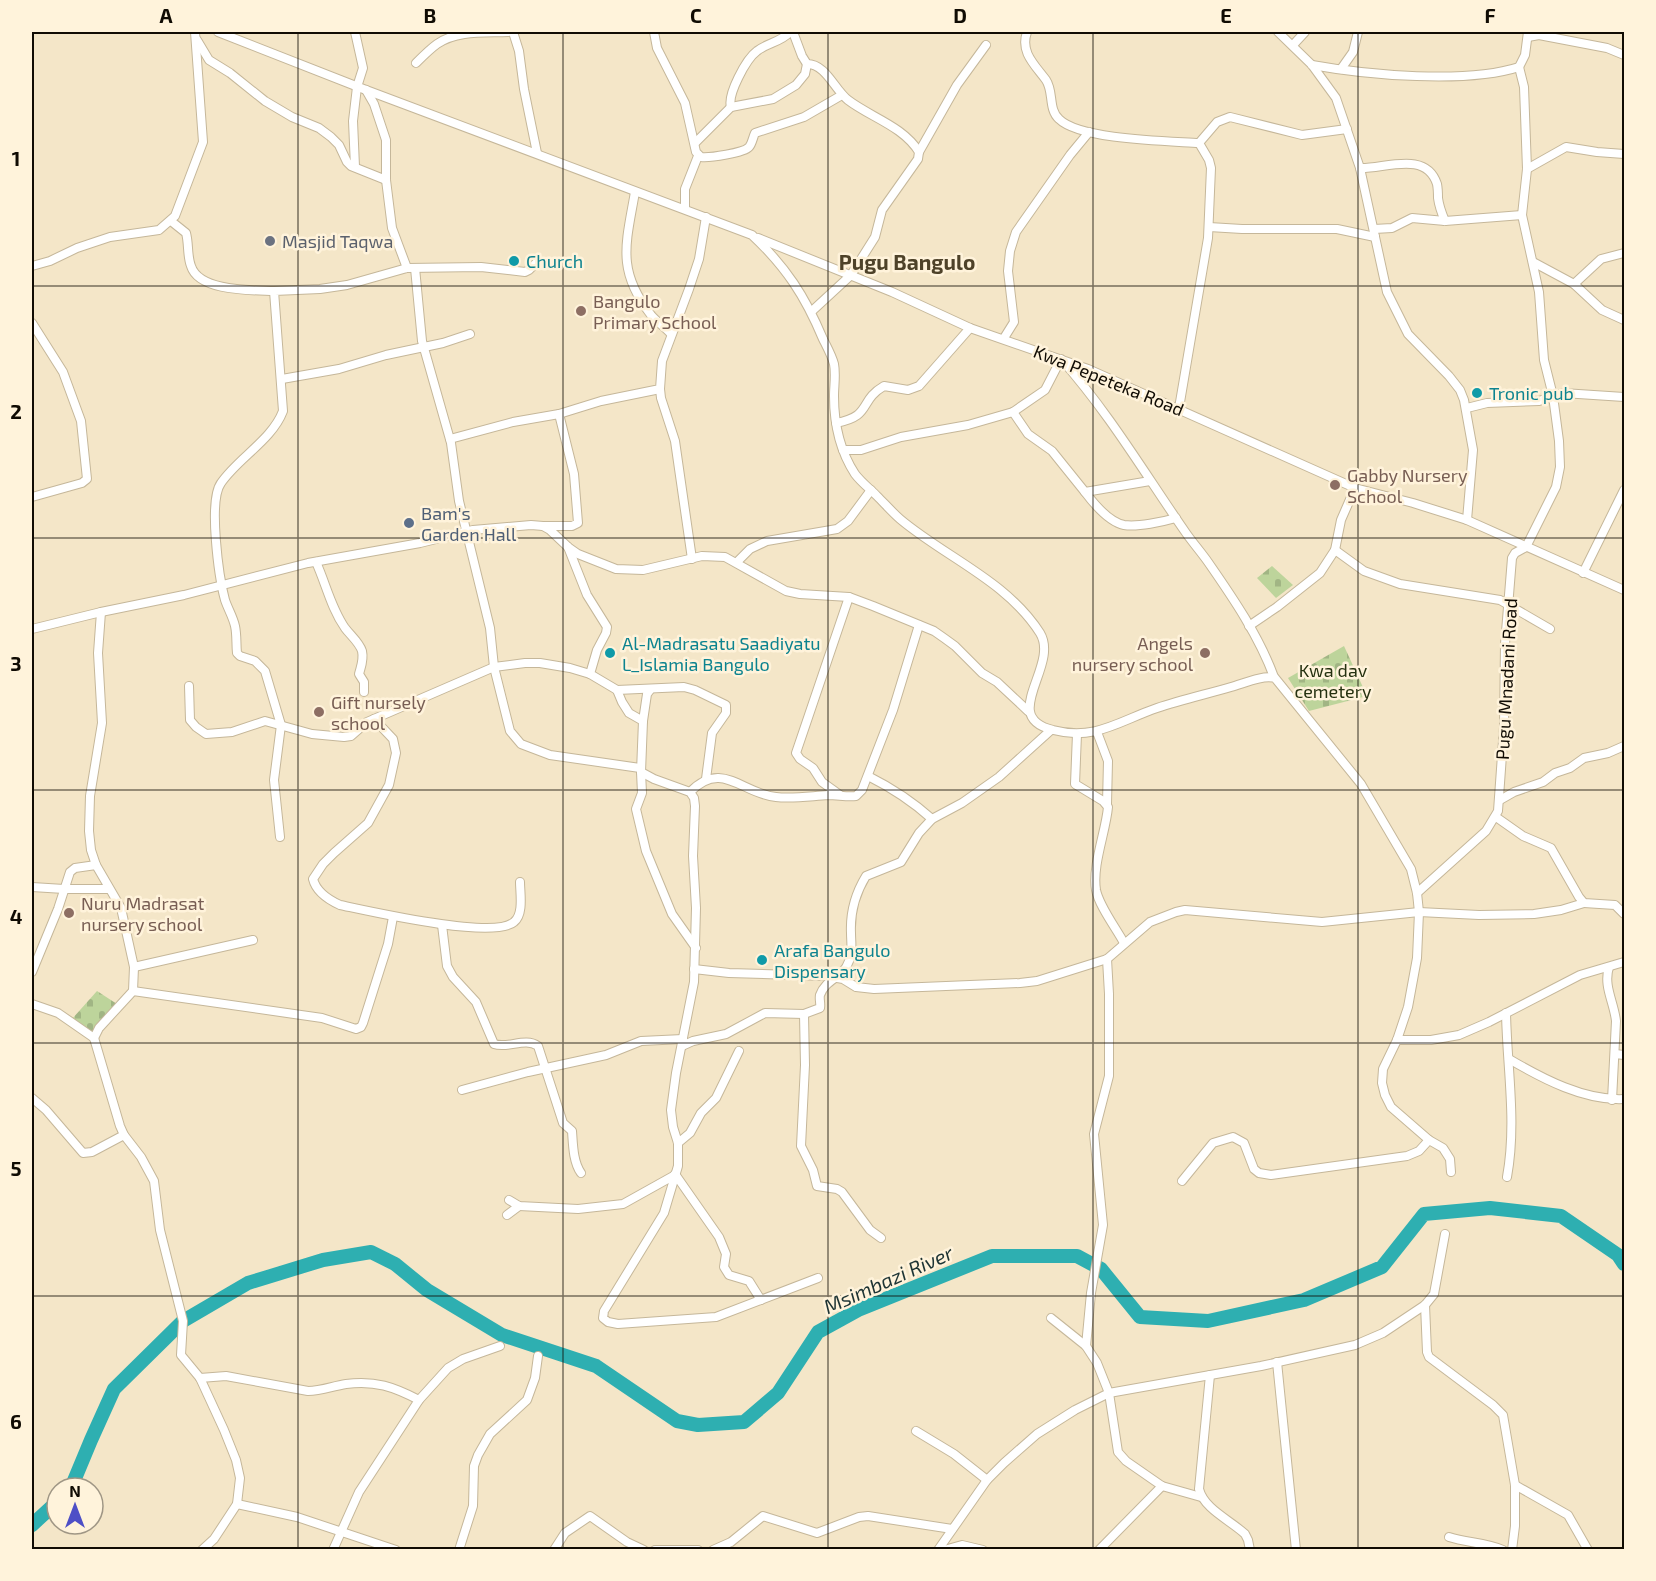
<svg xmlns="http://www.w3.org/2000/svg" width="1656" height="1581" font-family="'Exo 2',sans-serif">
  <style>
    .cemetery { fill: url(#cemetery-stones) }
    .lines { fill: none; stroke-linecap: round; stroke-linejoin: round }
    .river { stroke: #2eafb1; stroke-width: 14 }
    .minor-casing { stroke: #c5b79a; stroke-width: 10 }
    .minor { stroke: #fff; stroke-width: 8 }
    .grid { fill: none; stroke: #100b03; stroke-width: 1.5; stroke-opacity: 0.55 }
    .worship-dot { fill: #6b7280; stroke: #fff3db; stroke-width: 2 }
    .culture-dot { fill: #0f9aa8; stroke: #fff3db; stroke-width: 2 }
    .education-dot { fill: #8d6e63; stroke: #fff3db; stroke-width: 2 }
    .service-dot { fill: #5c6f8a; stroke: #fff3db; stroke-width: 2 }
    .labels { text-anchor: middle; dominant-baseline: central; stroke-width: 5; stroke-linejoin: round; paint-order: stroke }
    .worship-label { font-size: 18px; fill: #5b616d; stroke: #fff3db; text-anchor: start }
    .culture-label { font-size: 18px; fill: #0d838f; stroke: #fff3db; text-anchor: start }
    .education-label { font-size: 18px; fill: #785e54; stroke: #fff3db; text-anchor: start }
    .street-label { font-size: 18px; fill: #100b03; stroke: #fff3db }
    .service-label { font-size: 18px; fill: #4e5e75; stroke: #fff3db; text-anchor: start }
    .park-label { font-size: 18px; fill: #253110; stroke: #fff3db }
    .water-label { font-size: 20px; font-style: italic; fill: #1e3434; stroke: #fff3db }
    .quarter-label { font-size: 21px; font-weight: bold; fill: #4e4229; stroke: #fff3db }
    .neatline { fill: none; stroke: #100b03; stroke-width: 2 }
    .grid-label { font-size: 20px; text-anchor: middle; font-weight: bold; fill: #100b03 }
  </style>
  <defs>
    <pattern id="cemetery-stones" width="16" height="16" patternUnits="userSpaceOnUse" patternTransform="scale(1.5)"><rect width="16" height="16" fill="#bdd49b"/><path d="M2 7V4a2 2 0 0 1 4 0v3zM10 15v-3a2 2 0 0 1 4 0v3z" fill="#a1b584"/></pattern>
  </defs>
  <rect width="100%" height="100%" fill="#f4e6c8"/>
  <g class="cemetery">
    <path d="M1272 566 1293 585 1276 598 1257 578Z"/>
    <path d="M1344 646 1367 696 1309 711 1288 678Z"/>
    <path d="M97 991 117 1004 93 1033 72 1019Z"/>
  </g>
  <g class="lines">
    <g class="river">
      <path d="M71 1488 91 1440 114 1389 183 1321 248 1283 323 1260 371 1252 395 1264 427 1290 502 1335 596 1366 677 1421 698 1425 744 1422 778 1393 818 1332 858 1310 992 1256H1077L1101 1269 1140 1317 1208 1321 1304 1300 1382 1267 1424 1214 1490 1208 1561 1216 1618 1255 1624 1264"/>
      <path d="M32 1525 57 1502"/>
    </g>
    <defs>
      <g id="minor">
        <path d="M218 32 366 90 752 235C786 267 805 296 823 339 827 347 832 356 834 364 836 374 834 386 834 396 834 423 840 451 855 474 861 482 870 489 877 496 885 504 892 512 900 519 945 557 1007 581 1040 633 1060 666 998 717 1053 730 1095 741 1119 721 1157 708 1181 700 1207 694 1231 687 1245 683 1262 675 1275 678L1361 784 1411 869 1417 893 1419 912 1417 958 1408 1007 1397 1040 1383 1069 1382 1083 1385 1095 1391 1107 1429 1140 1443 1148 1450 1159 1451 1172"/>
        <path d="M355 32 363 68 357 87 353 121 355 167"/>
        <path d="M513 32 519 51 524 89 537 153"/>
        <path d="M654 32 657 48 685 103 696 152 701 157C709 158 744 153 749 147 752 144 753 137 755 133L804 117 842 95"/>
        <path d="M793 32 802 56 807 64C826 64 834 89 848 100 870 117 903 126 919 152L918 159 882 210 875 237 851 275 812 311"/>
        <path d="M1027 32C1020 52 1034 64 1046 80 1054 92 1048 109 1059 119 1080 140 1169 141 1199 143L1217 122 1230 117 1302 135 1347 129"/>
        <path d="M1278 32 1312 65 1336 98 1360 168 1387 292 1408 334 1449 376 1460 390 1464 400 1473 450 1467 520"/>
        <path d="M1528 37 1539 35 1607 48 1624 55"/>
        <path d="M197 40 209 60 230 73 265 101 292 117 319 128 331 137 339 145 347 162 351 166 386 180"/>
        <path d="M1293 45 1305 32"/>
        <path d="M416 63C423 56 430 49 437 44 457 30 485 33 508 32"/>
        <path d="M1312 65C1367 75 1467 84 1519 67L1525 55 1528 32"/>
        <path d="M1341 69 1353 52 1358 32"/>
        <path d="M366 90 374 104 386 140V180L392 228 407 268"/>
        <path d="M731 107C727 95 746 59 757 51 767 43 781 42 790 32"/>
        <path d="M695 143 731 107 773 99 796 85 805 74 807 64"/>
        <path d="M919 152 957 85 986 45"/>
        <path d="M1360 168C1384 169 1426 150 1437 184 1438 189 1438 193 1438 198 1439 206 1442 214 1445 221"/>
        <path d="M1527 169 1566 147 1597 152 1624 154"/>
        <path d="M635 192C626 244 616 270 651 315 657 322 665 327 671 334"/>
        <path d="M685 209V189L698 156"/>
        <path d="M171 221 186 233C189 244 187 256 191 266 199 292 253 290 274 291"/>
        <path d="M1209 227 1242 229H1337L1375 237"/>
        <path d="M1374 229 1392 228 1412 218 1445 221 1522 215"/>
        <path d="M758 238 892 292 970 328 1088 369 1355 488 1413 503 1467 520 1624 590"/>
        <path d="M1533 262 1574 284 1602 310 1624 320"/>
        <path d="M32 266 50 261 77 248 110 237 159 230 175 216 203 142 195 32"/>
        <path d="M415 268 422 341 451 443 459 501 490 628 494 667 510 731 521 744 550 755 640 768"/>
        <path d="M1574 284 1601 259 1624 253"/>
        <path d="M32 323 63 372 81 421 87 479 82 483 32 497"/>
        <path d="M1004 338 1014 322 1008 271 1010 251 1016 232 1070 155 1089 132"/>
        <path d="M282 379 339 369 386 355 443 343 470 334"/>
        <path d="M660 389 661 398 675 441 692 559"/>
        <path d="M1179 408 1208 238 1211 168 1209 160 1199 143"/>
        <path d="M1467 408 1487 403 1539 401 1563 393 1624 397"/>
        <path d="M1013 412 1028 434 1052 451 1085 492 1150 481"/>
        <path d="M836 423C873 416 858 401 884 386L908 390 919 386 970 328"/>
        <path d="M450 439 513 422 559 414"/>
        <path d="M843 450H861L901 437 968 425 1013 412 1045 390 1061 359C1109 413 1145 474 1186 533 1193 543 1201 552 1208 562 1233 598 1259 636 1274 677"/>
        <path d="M1085 492C1094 504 1109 522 1124 525 1138 527 1162 522 1176 518"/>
        <path d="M543 526H572L578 523 574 474 559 414 601 401 660 389 662 361 689 289 699 259 706 217"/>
        <path d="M568 547 587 595 607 627 606 633 597 650 590 674 617 690 622 702 629 713 643 721 641 772 654 779 690 792 694 798 695 806 693 856 696 908 694 982 676 1073 671 1110 673 1127 678 1143V1166L664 1213 604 1311 603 1318 608 1322 618 1324 716 1317 818 1278"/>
        <path d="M1335 550 1364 571 1400 584 1500 600 1550 629"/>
        <path d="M316 562C326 584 331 608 345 628 351 636 359 642 362 651 364 660 361 666 359 674L364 682V692"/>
        <path d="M737 562 750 549 767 541 837 529 848 521 871 490"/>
        <path d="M1583 573 1624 490"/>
        <path d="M1249 626 1277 607 1320 573 1335 550 1341 520 1355 488"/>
        <path d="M32 629 101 612 184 595 308 563 420 543 473 530 531 525 543 526 550 530 568 547 578 554 616 569 643 570 702 556 725 557 786 591 800 594 849 597 873 606 934 631 944 638 955 646 982 673 997 682 1028 711"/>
        <path d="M189 686 190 720 196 727 206 734 232 732 265 721 312 734 344 737 351 736 367 722 494 667 525 663H540L570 668 590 674"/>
        <path d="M617 690 684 687 695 690 726 705V713L712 733 706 779"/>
        <path d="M374 719 393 739 396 753 389 785 368 823 334 853 323 864 313 879C316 891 329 900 340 905 369 911 494 940 514 922 524 914 520 893 520 882"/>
        <path d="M643 721 647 694 650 690"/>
        <path d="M1097 732 1108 761 1107 804"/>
        <path d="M1077 734 1075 784 1103 801 1108 807C1106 831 1092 865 1096 890 1099 906 1116 928 1124 943"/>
        <path d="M641 772 642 793 636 809 646 851 672 914 696 948"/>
        <path d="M868 776C892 788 912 801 932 819"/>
        <path d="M690 792C722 759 742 794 776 797 793 799 811 796 828 795 838 795 847 797 856 796L862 790 893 710 919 625"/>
        <path d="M840 795 822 782 813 768 800 759 796 753 849 597"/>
        <path d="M1500 800 1514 792 1543 782 1555 773 1570 768 1584 758 1608 753 1624 746"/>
        <path d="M1496 817 1523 836 1551 848 1579 897 1584 903 1615 905 1624 914"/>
        <path d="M280 837 274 780 281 725 265 671 255 661 240 656 237 653C236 644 237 635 235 626 233 617 228 609 225 600 219 578 208 501 221 483 238 458 272 440 283 411L274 291 320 289 347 285 407 268 481 267 525 272 529 270 537 262"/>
        <path d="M32 887 64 889H109"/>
        <path d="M1417 893 1486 831 1498 811 1504 727 1505 644 1512 558 1515 553 1526 547 1556 487 1560 467 1559 441 1553 396 1544 360 1539 292 1522 215 1527 169 1524 87 1519 67"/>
        <path d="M442 925 447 966 453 977 476 1002 494 1044C508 1049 525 1037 538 1046L563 1123 572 1131C573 1144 573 1162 581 1173"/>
        <path d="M134 967 253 940"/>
        <path d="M1609 967C1603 986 1614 1002 1616 1021L1612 1100"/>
        <path d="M694 969 729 973 826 976 843 979 856 987 874 989 1020 983 1037 981 1107 959 1150 922 1176 912 1185 910 1322 922 1419 912 1479 915 1534 914 1561 910 1584 903"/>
        <path d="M32 972 58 909 70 872 75 868 96 865"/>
        <path d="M133 991 322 1018 356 1029 361 1027 363 1023 388 944 393 917"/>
        <path d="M32 1004 58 1013 94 1038 120 1126 124 1135 141 1157 154 1181 160 1230 183 1321 181 1355 200 1378 224 1430 236 1460 240 1478 237 1504 214 1539 202 1550"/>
        <path d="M1506 1013C1507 1068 1517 1122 1507 1177"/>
        <path d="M804 1014 805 1065 801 1146 813 1170 817 1186 837 1189 842 1192 870 1230 881 1238"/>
        <path d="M94 1038 99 1028 133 991 134 967 121 908 96 865 91 850 89 831 90 796 102 723 98 653 101 612"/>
        <path d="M1397 1040H1431L1459 1035 1489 1022 1580 975 1624 962"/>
        <path d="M682 1046 693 1041 726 1034 765 1013 804 1014 820 1008C821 1004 819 999 820 995 826 978 843 979 849 961 853 951 851 943 851 933 850 912 855 894 866 876L901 862 919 833 932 819 962 803 999 777 1051 730"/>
        <path d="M1615 1054 1624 1055"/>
        <path d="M1509 1059C1543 1079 1585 1101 1624 1099"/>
        <path d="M462 1090 528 1072 606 1055 641 1041 683 1039"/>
        <path d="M32 1098 46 1110 83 1153 92 1152 124 1135"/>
        <path d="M678 1143 690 1133 701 1113 716 1098 739 1051"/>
        <path d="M675 1174 719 1237 726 1254 724 1267 729 1275 749 1281 761 1300"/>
        <path d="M1182 1181 1213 1143 1233 1137 1244 1143 1254 1169 1259 1173 1271 1175 1407 1156 1419 1151 1429 1140"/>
        <path d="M509 1200 519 1206 578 1209 623 1204 675 1175"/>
        <path d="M507 1215 519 1206"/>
        <path d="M1425 1305 1427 1352 1429 1357 1493 1405 1503 1415 1515 1485V1526L1512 1550"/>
        <path d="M1051 1318 1086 1346 1097 1363 1109 1393 1118 1452 1126 1461 1162 1486 1201 1497"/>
        <path d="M1086 1346 1091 1293 1103 1225 1094 1134 1109 1076V994L1107 959"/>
        <path d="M1277 1362 1296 1550"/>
        <path d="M1210 1375 1199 1489C1204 1509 1230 1520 1245 1534L1248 1540 1250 1550"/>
        <path d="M200 1378 226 1376 308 1391C321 1391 333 1386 346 1384 375 1380 394 1387 419 1400"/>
        <path d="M916 1431 954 1454 987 1480"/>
        <path d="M1515 1485 1568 1515 1588 1550"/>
        <path d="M237 1504 297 1517 396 1550"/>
        <path d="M1449 1537C1467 1543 1485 1542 1503 1550"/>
        <path d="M333 1550 359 1492 419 1400 448 1368 463 1359 500 1346"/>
        <path d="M459 1550 473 1506 474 1466 478 1455 490 1434 527 1400 535 1378 538 1356"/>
        <path d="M554 1550 565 1533 590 1516 627 1542 644 1550"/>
        <path d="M655 1550H698"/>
        <path d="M713 1550 731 1542 763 1516 817 1533 859 1517 868 1516 952 1529"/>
        <path d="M938 1550 987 1480 1004 1463 1037 1434 1075 1410 1109 1393 1261 1366 1355 1345 1383 1333 1425 1305 1434 1294 1445 1234"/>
        <path d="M944 1550 962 1545 983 1550"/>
        <path d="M1099 1550 1162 1486"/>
      </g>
    </defs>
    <use href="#minor" class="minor-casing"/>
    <use href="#minor" class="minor"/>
  </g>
  <path class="grid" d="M298 32V1550M563 32V1550M828 32V1550M1093 32V1550M1358 32V1550M32 286H1624M32 538H1624M32 790H1624M32 1043H1624M32 1296H1624"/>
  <circle class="worship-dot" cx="270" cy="241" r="6"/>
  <g class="culture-dot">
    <circle cx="514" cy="261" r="6"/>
    <circle cx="1477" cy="393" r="6"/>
    <circle cx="610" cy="653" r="6"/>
    <circle cx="762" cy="960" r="6"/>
  </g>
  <g class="education-dot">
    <circle cx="581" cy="311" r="6"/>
    <circle cx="1335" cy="485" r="6"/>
    <circle cx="1205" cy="653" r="6"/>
    <circle cx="319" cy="712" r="6"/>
    <circle cx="69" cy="913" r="6"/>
  </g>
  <circle class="service-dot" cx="409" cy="523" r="6"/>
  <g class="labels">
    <g class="worship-label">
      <text x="282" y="241">Masjid Taqwa</text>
    </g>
    <g class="culture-label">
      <text x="526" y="261">Church</text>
      <text x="1489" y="393">Tronic pub</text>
      <text x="622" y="643">Al-Madrasatu Saadiyatu<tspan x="622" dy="21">L_Islamia Bangulo</tspan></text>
      <text x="774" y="950">Arafa Bangulo<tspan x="774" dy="21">Dispensary</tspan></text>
    </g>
    <g class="education-label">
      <text x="593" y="301">Bangulo<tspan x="593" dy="21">Primary School</tspan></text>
      <text x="1347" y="475">Gabby Nursery<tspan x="1347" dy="21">School</tspan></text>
      <text x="1193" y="643" text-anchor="end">Angels<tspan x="1193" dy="21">nursery school</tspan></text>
      <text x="331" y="702">Gift nursely<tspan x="331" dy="21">school</tspan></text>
      <text x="81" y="903">Nuru Madrasat<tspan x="81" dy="21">nursery school</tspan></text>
    </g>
    <g class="street-label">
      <text transform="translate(1109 380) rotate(22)">Kwa Pepeteka Road</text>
      <text transform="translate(1506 679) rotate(-87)">Pugu Mnadani Road</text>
    </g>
    <g class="service-label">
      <text x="421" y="513">Bam's<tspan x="421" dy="21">Garden Hall</tspan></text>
    </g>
    <g class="park-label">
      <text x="1333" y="670">Kwa dav<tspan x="1333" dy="21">cemetery</tspan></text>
    </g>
    <g class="water-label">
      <text transform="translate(888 1279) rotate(-24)">Msimbazi River</text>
    </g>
    <g class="quarter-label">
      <text x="907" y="261">Pugu Bangulo</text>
    </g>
  </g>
  <rect width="1656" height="1581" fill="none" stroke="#fff3db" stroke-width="66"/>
  <g transform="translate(75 1506)"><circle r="28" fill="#fff3db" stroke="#9f9685" stroke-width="1.5"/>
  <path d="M0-4.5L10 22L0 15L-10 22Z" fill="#4e4fc6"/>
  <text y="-9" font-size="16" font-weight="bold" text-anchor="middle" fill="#100b03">N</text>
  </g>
  <rect x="33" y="33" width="1590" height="1515" class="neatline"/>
  <g class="grid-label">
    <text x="166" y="23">A</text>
    <text x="430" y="23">B</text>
    <text x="696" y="23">C</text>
    <text x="960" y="23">D</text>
    <text x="1226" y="23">E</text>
    <text x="1490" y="23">F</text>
    <text x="16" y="166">1</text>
    <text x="16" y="419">2</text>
    <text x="16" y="671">3</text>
    <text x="16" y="924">4</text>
    <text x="16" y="1176">5</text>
    <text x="16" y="1429">6</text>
  </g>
</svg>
